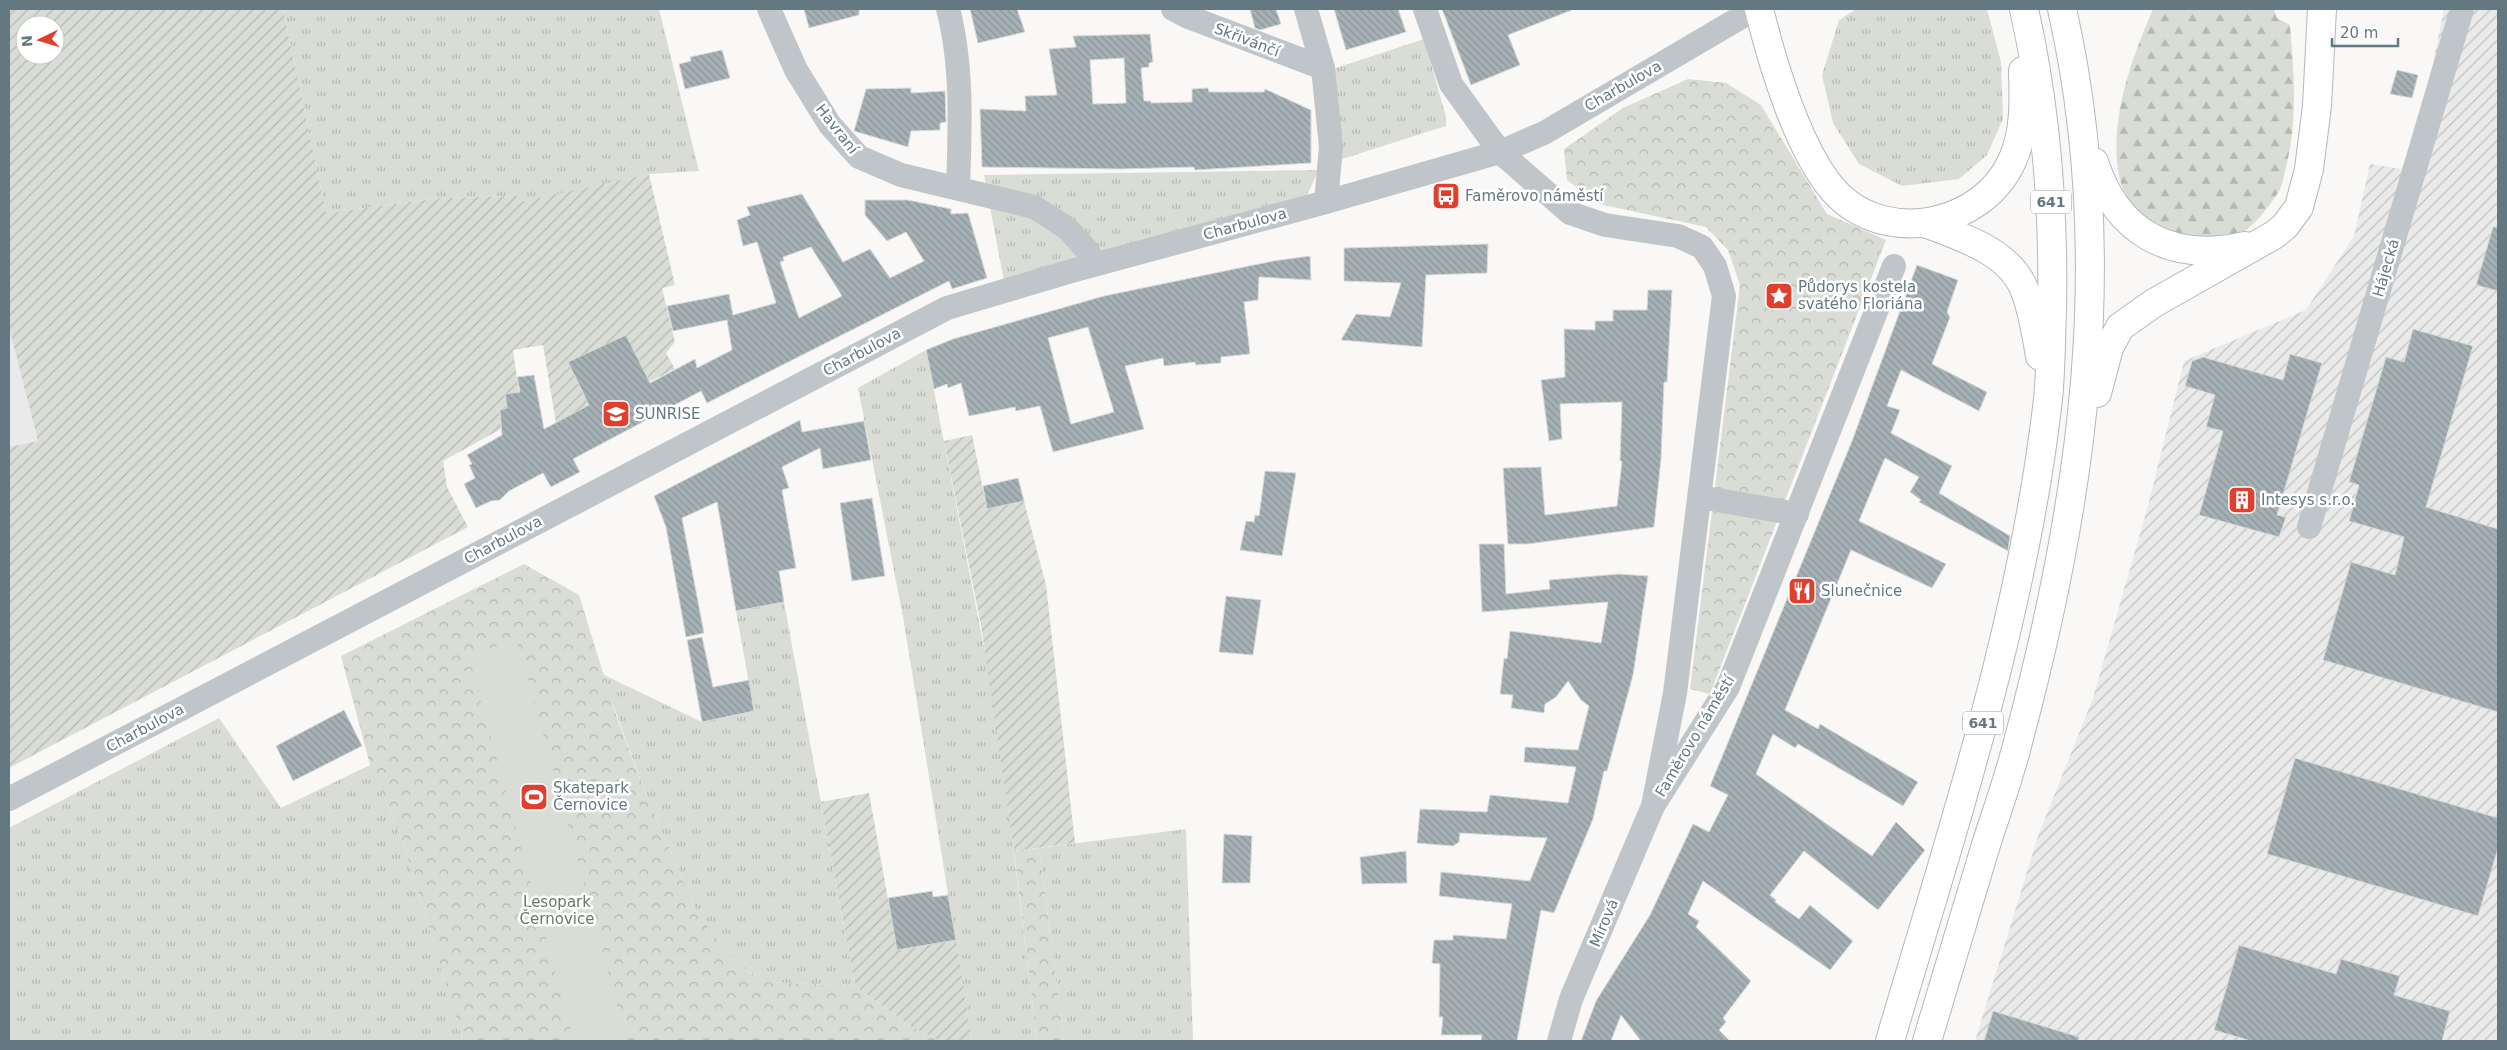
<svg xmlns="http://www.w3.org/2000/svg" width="2507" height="1050" font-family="'DejaVu Sans',sans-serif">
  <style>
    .built { fill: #e9eae9 }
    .industrial { fill: url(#industrial-furrows) }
    .grass { fill: url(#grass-tufts) }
    .forest { fill: url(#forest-firs) }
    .park { fill: url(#park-crowns) }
    .garden { fill: url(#garden-furrows); fill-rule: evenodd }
    .pitch { fill: #d9ddd5 }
    .building { fill: url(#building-back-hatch); stroke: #dadad8; fill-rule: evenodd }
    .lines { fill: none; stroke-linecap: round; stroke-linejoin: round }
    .highway-casing { stroke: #b3b8bb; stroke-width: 30 }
    .minor { stroke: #bfc5c8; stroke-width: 24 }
    .highway { stroke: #fff; stroke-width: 28 }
    .labels { text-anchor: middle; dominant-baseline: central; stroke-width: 5; stroke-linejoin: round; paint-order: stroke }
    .shield { fill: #fff; stroke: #92a0a7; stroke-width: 1 }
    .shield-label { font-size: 14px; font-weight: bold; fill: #647881 }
    .street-label { font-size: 15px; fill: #647881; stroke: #fff }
    .poi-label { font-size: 15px; fill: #647881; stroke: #fff; text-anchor: start }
    .park-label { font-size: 15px; fill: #6a7963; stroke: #fff }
  </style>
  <defs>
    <pattern id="industrial-furrows" width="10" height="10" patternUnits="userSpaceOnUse" patternTransform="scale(1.25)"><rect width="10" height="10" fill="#e9eae9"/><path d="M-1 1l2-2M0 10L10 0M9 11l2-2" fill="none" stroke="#c0c2c2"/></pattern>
    <pattern id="grass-tufts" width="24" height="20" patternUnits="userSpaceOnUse" patternTransform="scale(1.25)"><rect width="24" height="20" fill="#d9ddd5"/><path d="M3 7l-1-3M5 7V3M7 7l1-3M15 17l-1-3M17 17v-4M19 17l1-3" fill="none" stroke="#b4b8b2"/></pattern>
    <pattern id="forest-firs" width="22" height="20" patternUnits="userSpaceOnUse" patternTransform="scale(1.25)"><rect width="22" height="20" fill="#d9ddd5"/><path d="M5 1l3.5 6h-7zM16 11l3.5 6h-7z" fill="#b4b8b2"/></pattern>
    <pattern id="park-crowns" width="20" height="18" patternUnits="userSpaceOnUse" patternTransform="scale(1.25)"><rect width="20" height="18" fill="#d9ddd5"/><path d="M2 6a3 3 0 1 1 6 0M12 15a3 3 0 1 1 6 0" fill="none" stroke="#b4b8b2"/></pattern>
    <pattern id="garden-furrows" width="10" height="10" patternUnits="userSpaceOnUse" patternTransform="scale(1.25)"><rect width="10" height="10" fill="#d9ddd5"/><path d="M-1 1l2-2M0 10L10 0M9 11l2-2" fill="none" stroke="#b4b8b2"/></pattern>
    <pattern id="building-back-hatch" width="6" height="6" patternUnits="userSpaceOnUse" patternTransform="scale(1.25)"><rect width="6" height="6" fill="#a6b1b5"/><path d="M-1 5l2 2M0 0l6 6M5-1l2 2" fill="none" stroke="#8b9599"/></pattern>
  </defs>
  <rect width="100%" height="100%" fill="#f9f8f6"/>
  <path class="built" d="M9 328 38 441 9 447Z"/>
  <path class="industrial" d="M2444 9H2498V1041H1975L2038 836 2093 698 2149 502 2184 361 2306 310 2354 236 2370 164 2402 169 2426 97Z"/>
  <g class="grass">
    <path d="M283 9H659L699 171 649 174 520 203 518 196 441 198 326 213Z"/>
    <path d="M1856 9H1987L2001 62 2003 119 1987 155 1959 179 1902 186 1859 164 1833 123 1822 75 1839 20Z"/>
    <path d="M1424 39 1446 117V126L1339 160 1330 70Z"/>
    <path d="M1319 170 1306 197 1004 281 984 175Z"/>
    <path d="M926 350 996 709 1037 1041H972L903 617 858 388Z"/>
    <path d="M784 602 855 986 765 982 734 962 695 909 642 784 602 674 702 722 754 711 736 611Z"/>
    <path d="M219 718 281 808 370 765 402 839 463 1041H9V828Z"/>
    <path d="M1186 829 1193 1041H1064L1039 848Z"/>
  </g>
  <path class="forest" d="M2153 9H2274L2277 18 2290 25C2294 73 2298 120 2286 167 2284 174 2283 183 2280 189 2274 201 2252 229 2240 234 2222 239 2182 243 2165 234 2148 225 2124 199 2120 180 2107 125 2131 60 2153 9Z"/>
  <g class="park">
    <path d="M1688 79 1726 83 1761 105 1827 214 1886 240 1710 694 1690 689 1740 285 1728 250 1706 227 1599 204 1567 180 1564 149 1623 108Z"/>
    <path d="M524 564 579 595 616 715 642 784 695 909 734 962 765 982 855 986 912 1027 940 1041H463L402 839 370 765 341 656Z"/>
    <path d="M1039 848 1064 1041H1037L1014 851Z"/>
  </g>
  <g class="garden">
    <path d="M9 9H283L326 213 441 198 518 196 520 202 649 174 675 285 662 288 675 342 666 353 675 369C636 390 595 402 556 423L543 345 513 350 519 392 505 395 507 408 500 410 501 429 443 461 447 487 468 527 9 768V447L38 441 9 328ZM25 25H55V55H25Z"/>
    <path d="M972 435 987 509 1024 501 1046 585 1075 843 1014 851 981 625 944 441Z"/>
    <path d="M869 793 897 950 956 940 972 1041H940L912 1027 855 986 821 802Z"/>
  </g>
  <path class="pitch" d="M517 641 524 664 627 1041H574L468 654Z"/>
  <g class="building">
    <path d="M804 9H859V15L809 28Z"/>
    <path d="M970 9H1017L1025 32 978 43Z"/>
    <path d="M1250 9H1276L1281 24 1260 30 1255 28Z"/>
    <path d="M1334 9H1398L1406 32 1346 50Z"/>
    <path d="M1442 9H1572V10L1508 35 1520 65 1471 85Z"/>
    <path d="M1150 34 1153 62 1149 63V67L1141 68 1144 101H1151V103L1192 102V89L1208 88 1209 92H1264L1265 89 1311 110V163L1195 170 1194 167 1120 169 982 167 980 109 1026 111 1025 96 1057 95 1049 49 1076 47 1073 36ZM1124 58 1126 103 1093 104 1090 60Z"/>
    <path d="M722 50 730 78 685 89 679 64 691 61 690 57Z"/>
    <path d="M2397 70 2418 75 2412 98 2390 94Z"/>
    <path d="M911 88V93L945 91 946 122 940 123V130L911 131 908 147 854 131 866 89Z"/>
    <path d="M802 194 843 262 870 249 890 278 924 261 906 232 887 241 865 215V200H908L951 209V214L968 213 987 278 952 289 949 281 707 403 701 391 573 459 580 472 551 487 543 473 509 491 500 500 491 501 476 508 464 484 475 478 469 465 472 464 467 455 502 435 500 410 507 408 505 394 520 392 517 377 534 375 544 429 589 405 568 362 626 335 650 383 695 359 697 368 732 350 727 320 673 331 667 306 729 294 733 315 776 303 757 242 743 246 737 220 750 215 747 207ZM811 247 842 296 799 318 780 262 784 261 783 257Z"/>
    <path d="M2493 227H2498V291L2476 285Z"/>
    <path d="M1488 244 1487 273 1426 275 1422 347 1341 340 1356 314 1390 317 1401 283 1344 281V248Z"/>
    <path d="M1310 256 1311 280 1259 277 1258 300 1244 302 1250 354 1221 357V363L1196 365 1195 362 1164 366 1163 358 1125 366 1144 429 1053 452 1040 406 1016 411 1015 407 969 416 961 383 948 388 947 384 934 389 926 350 953 339 1104 296 1273 261ZM1088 327 1114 412 1071 424 1048 338Z"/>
    <path d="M1917 265 1958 280 1947 312 1950 317 1932 364 1987 392 1979 411 1901 370 1887 406 1900 410 1891 433 1952 466 1939 493 2010 536 2008 551 1919 502 1921 500 1910 492 1919 477 1885 458 1859 521 1946 564 1932 588 1851 550 1785 710 1818 729 1820 724 1918 782 1903 806 1798 744 1795 748 1773 734 1756 774 1872 856 1896 822 1925 850 1878 910 1804 851 1770 895 1776 900 1775 902 1799 919 1810 905 1853 941 1830 970 1703 881 1688 914 1699 921 1696 927 1751 981 1723 1018 1726 1022 1719 1030 1730 1041H1641L1621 1015 1611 1041H1581L1596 1001 1650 915 1693 824 1709 832 1728 795 1710 786 1852 441Z"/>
    <path d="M1648 290H1672L1667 382H1664L1661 459 1654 527 1528 544H1508L1503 468 1541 467 1545 515 1617 506 1622 461H1620L1622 402 1560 404 1562 439 1549 441 1541 380 1565 377 1564 329 1595 330V321H1613V310H1647Z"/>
    <path d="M2413 329 2473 346 2426 507 2498 529V712L2323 660 2351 562 2395 575 2404 537 2349 521 2359 485 2349 482 2386 357 2404 362Z"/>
    <path d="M2290 354 2322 363 2277 515 2286 517 2279 537 2199 515 2223 431 2206 427 2215 395 2185 386 2192 361 2203 357 2283 380Z"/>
    <path d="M800 420 802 432 864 421 871 460 823 469 820 448 782 467 789 488 782 490 796 568 779 571 784 602 736 611 717 502 682 518 704 633 686 637 666 527 654 496Z"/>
    <path d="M1265 471 1296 473 1282 556 1240 550 1246 521 1254 522 1255 515 1259 516Z"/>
    <path d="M1018 478 1024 501 987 509 983 486Z"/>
    <path d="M872 498 885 576 852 581 840 503Z"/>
    <path d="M1479 544H1504L1506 594 1550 589 1549 580 1619 574 1648 576 1633 675 1607 771H1604L1593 819 1554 913 1541 910 1517 1041H1481L1482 1035H1441L1443 1017H1439L1440 964 1432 963 1434 940H1453V935L1506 939 1512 904 1439 896 1441 872 1530 881 1547 838 1460 833 1459 842 1453 846 1417 843 1420 809 1487 812 1490 795 1568 803 1576 767 1524 762 1525 747 1578 750 1589 706 1581 700 1568 681 1556 697 1545 704 1544 713 1511 708 1513 695 1500 694 1504 658 1507 659 1510 631 1601 643 1608 602 1482 612Z"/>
    <path d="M1226 596 1261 600 1253 655 1219 652Z"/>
    <path d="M702 637 713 687 749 680 754 711 702 722 687 640Z"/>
    <path d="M344 710 362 746 293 781 276 746Z"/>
    <path d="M2295 758 2498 818V848L2478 916 2267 854Z"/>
    <path d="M1224 834 1252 836 1250 883H1222Z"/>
    <path d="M1406 851 1407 883 1362 884 1360 857Z"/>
    <path d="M932 891 933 897 948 895 956 940 897 950 888 898Z"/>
    <path d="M2239 945 2336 974 2341 959 2400 976 2394 995 2450 1011 2442 1041H2251L2214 1030Z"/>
    <path d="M1993 1011 2079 1037 2078 1041H1984Z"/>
  </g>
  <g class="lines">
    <defs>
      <g id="highway">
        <path d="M1759 9C1772 62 1800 158 1839 196 1890 245 1983 225 2012 161 2025 134 2024 100 2023 71"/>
        <path d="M2094 162C2117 234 2172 263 2245 246"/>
        <path d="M1925 223C1961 237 2010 251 2025 291 2033 311 2036 334 2040 356"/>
        <path d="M2097 393 2109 348 2120 327 2154 303 2274 235 2285 226 2299 207 2309 169 2317 106 2322 9"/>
        <path d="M1890 1041C1952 830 2023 619 2048 399 2051 369 2051 339 2052 309 2054 208 2046 107 2024 9"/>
        <path d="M1927 1041C1946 977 1965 913 1985 848 1996 813 2009 778 2018 742 2083 499 2118 257 2062 9"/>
      </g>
    </defs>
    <use href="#highway" class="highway-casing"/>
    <g class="minor">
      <path d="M769 9 796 70 830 125 859 157 901 175 1034 207 1067 228 1086 249 1095 264"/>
      <path d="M948 9C963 66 960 129 958 188"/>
      <path d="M1173 9 1186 16 1323 68"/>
      <path d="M1306 9 1323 68 1331 147 1326 202"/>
      <path d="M1425 9 1451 84 1500 152 1570 213 1605 225 1678 236 1702 247 1715 266 1724 296 1675 693 1653 806"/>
      <path d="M1700 497 1797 514"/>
      <path d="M2309 527 2462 9"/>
      <path d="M9 799 947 308 1068 272 1326 202 1500 152 1544 133 1755 9"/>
      <path d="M1559 1041 1571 999 1653 806 1728 687 1894 266"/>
    </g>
    <use href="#highway" class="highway"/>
  </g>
  <defs>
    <symbol id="bus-square" viewBox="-11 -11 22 22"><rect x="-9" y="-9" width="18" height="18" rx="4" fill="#e13f2d" stroke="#fff"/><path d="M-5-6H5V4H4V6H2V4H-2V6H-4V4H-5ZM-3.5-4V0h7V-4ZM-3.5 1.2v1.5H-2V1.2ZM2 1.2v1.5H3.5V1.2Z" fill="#fff"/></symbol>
    <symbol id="sight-square" viewBox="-11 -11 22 22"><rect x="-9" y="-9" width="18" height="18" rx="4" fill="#e13f2d" stroke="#fff"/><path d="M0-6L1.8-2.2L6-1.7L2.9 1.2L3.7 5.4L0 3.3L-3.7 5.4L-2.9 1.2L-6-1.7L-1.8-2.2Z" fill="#fff"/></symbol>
    <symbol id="school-square" viewBox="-11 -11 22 22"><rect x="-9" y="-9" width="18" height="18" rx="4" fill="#e13f2d" stroke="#fff"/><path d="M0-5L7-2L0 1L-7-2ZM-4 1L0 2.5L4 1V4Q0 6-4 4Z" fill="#fff"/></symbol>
    <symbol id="building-square" viewBox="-11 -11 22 22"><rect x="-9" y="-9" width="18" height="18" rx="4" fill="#e13f2d" stroke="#fff"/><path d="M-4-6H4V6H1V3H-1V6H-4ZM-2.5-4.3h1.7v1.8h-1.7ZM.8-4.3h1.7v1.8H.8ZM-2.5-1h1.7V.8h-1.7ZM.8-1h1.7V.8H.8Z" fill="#fff"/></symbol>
    <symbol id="restaurant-square" viewBox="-11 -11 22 22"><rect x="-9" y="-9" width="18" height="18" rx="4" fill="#e13f2d" stroke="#fff"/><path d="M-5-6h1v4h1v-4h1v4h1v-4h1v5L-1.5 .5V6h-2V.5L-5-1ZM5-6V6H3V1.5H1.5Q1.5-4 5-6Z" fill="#fff"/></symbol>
    <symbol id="stadium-square" viewBox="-11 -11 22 22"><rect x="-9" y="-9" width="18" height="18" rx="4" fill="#e13f2d" stroke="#fff"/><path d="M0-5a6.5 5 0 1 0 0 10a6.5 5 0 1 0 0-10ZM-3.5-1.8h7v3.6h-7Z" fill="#fff"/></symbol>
  </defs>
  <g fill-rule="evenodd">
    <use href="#bus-square" x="1430" y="180" width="32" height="32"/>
    <use href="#sight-square" x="1763" y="280" width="32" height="32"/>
    <use href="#school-square" x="600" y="398" width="32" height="32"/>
    <use href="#building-square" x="2226" y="484" width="32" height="32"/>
    <use href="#restaurant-square" x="1786" y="575" width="32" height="32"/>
    <use href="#stadium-square" x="518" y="781" width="32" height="32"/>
  </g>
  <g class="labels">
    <g class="shield">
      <rect x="2031" y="190.5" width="40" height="23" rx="4"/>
      <rect x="1963" y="711.5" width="40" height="23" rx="4"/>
    </g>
    <g class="shield-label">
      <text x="2051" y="202">641</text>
      <text x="1983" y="723">641</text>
    </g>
    <g class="street-label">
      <text transform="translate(1247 40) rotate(21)">Skřivánčí</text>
      <text transform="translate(1623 86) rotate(-30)">Charbulova</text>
      <text transform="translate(837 129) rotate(52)">Havraní</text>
      <text transform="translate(1245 224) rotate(-15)">Charbulova</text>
      <text transform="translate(2386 268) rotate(-74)">Hájecká</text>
      <text transform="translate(862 352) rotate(-28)">Charbulova</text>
      <text transform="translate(503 540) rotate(-28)">Charbulova</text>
      <text transform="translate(145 728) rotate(-28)">Charbulova</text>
      <text transform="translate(1695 736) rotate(-59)">Faměrovo náměstí</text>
      <text transform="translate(1604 923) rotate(-67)">Mírová</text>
    </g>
    <g class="poi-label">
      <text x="1465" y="196">Faměrovo náměstí</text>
      <text x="1798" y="287">Půdorys kostela<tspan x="1798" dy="17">svatého Floriána</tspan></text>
      <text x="635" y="414">SUNRISE</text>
      <text x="2261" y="500">Intesys s.r.o.</text>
      <text x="1821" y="591">Slunečnice</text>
      <text x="553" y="788">Skatepark<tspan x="553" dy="17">Černovice</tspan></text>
    </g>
    <g class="park-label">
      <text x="557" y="902">Lesopark<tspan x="557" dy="17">Černovice</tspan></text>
    </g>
  </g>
  <rect width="2507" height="1050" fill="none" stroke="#647881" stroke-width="20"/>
  <g transform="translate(40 40) rotate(265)"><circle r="24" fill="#ffffff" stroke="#c1c9cd"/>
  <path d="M0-4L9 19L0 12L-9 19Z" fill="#e13f2d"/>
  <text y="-8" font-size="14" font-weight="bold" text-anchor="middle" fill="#647881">N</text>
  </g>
  <path d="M2332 38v8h66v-8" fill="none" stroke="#647881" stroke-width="2.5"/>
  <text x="2340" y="38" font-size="15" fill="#647881" stroke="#ffffff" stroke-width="4" paint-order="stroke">20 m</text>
</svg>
